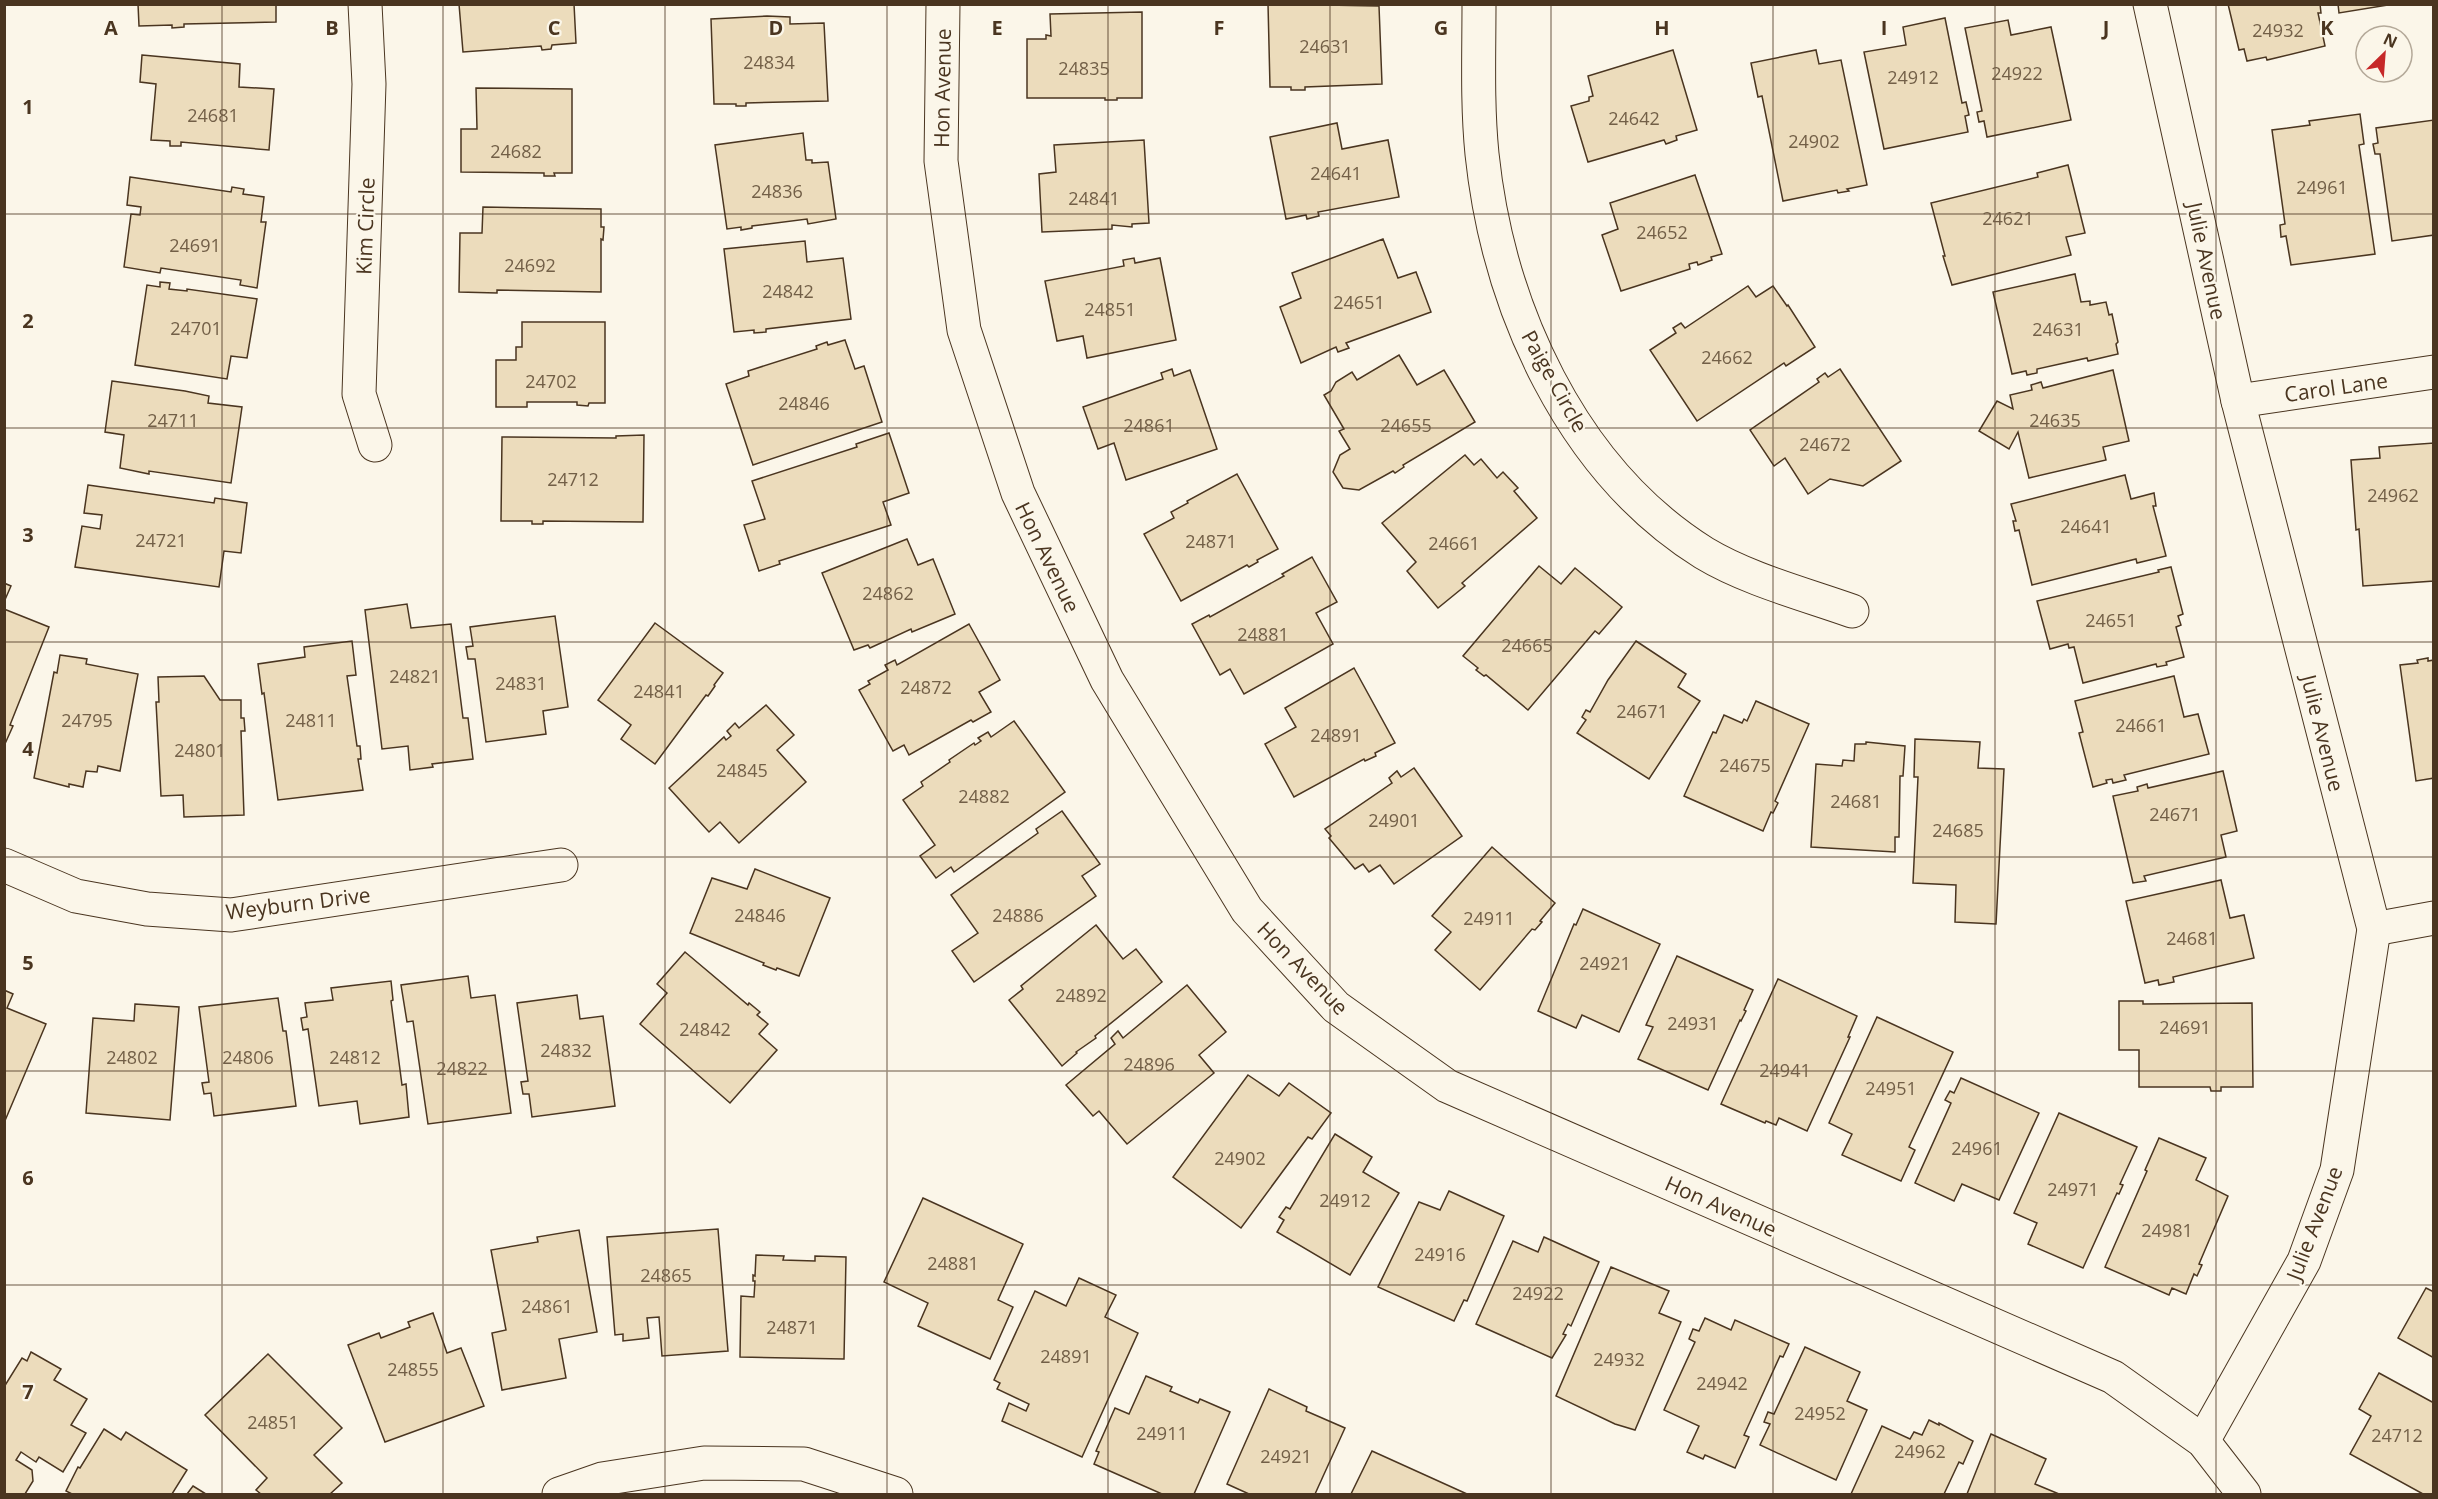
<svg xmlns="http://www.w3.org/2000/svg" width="2438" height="1499" font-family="'Open Sans',sans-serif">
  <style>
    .building { fill: #ecdcbc; stroke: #4a3520; stroke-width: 1.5 }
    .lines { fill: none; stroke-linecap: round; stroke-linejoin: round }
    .minor-casing { stroke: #4a3520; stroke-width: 35 }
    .minor { stroke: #fbf6e9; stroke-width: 33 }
    .grid { fill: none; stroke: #4a3520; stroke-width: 1.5; stroke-opacity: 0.55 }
    .labels { text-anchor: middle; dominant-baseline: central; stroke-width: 4.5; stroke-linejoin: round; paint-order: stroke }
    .number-label { font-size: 18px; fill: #725f47 }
    .street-label { font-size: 21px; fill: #4a3520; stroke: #fbf6e9 }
    .grid-label { font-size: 20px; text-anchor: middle; font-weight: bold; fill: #4a3520; stroke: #fbf6e9; stroke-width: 4.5; stroke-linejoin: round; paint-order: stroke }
  </style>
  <rect width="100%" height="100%" fill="#fbf6e9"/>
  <g class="building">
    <path d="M138 4H276V22L184 24V27L172 28V25L139 26Z"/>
    <path d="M459 4H574L576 43 552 45 551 49 542 50 541 46 463 52Z"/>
    <path d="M1268 4 1379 6 1382 84 1305 87V90H1291V87H1270Z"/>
    <path d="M2228 4H2320L2321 13H2318L2325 46 2267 60 2266 57 2247 61 2244 49 2239 50Z"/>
    <path d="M2338 4H2394L2339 13Z"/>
    <path d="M1142 12V98H1117V100H1105V98H1027V39H1046V35L1051 36 1050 14Z"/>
    <path d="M767 16 790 17V24L824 23 828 101 746 103V106H736V104H714L711 19Z"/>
    <path d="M1945 18 1962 103 1966 102 1969 115 1965 116 1968 132 1884 149 1864 52 1906 45 1903 27Z"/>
    <path d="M2008 20 2011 35 2051 27 2071 120 1987 137 1984 121 1979 122 1977 112 1982 111 1965 28Z"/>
    <path d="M1673 50 1697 130 1676 136 1677 140 1666 144 1664 140 1588 162 1571 106 1589 101V97L1593 96 1588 76Z"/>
    <path d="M1816 50 1819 64 1841 60 1867 185 1847 189 1849 191 1838 193 1837 190 1783 201 1762 96 1758 97 1751 63Z"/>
    <path d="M142 55 240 64 239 87 274 89 269 150 181 142V146H170V141L151 140 156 84 140 82Z"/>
    <path d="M476 88 572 89V173H554L555 176H544V173L461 172V129H477Z"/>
    <path d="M2360 114 2364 144 2359 145 2375 254 2291 265 2286 236 2281 237 2280 225 2285 224 2272 130 2310 125 2309 121Z"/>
    <path d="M2434 120V235L2392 241 2380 154H2375L2373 144 2378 143 2376 128Z"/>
    <path d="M1337 123 1342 149 1388 140 1399 197 1318 212 1319 216 1307 219 1306 215 1286 219 1270 137Z"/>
    <path d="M803 133 806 160H812V163L828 162 836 219 808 224 807 219 752 226V228L741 230V227L727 229 715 145Z"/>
    <path d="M1144 140 1149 223 1132 224V227L1112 225V229L1042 232 1039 174 1056 172 1054 145Z"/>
    <path d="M2068 165 2085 233 2066 237 2071 255 1952 285 1943 256H1945L1931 203 2038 177 2037 173Z"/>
    <path d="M1695 175 1722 254 1711 257 1712 260 1698 265 1697 262 1689 264 1690 269 1621 291 1602 235 1618 229 1610 203Z"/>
    <path d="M130 177 231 192 232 187 244 189 243 194 264 197 261 222H266L257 288 240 285 241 280 161 268 160 273 124 267 131 214 140 215 141 207 127 205Z"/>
    <path d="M483 207 601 209V227H604L603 240 601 239V292L497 290V293L459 292 460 233H482Z"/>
    <path d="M1383 239 1398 278 1416 272 1431 312 1346 343 1349 348 1338 352 1336 347 1301 363 1280 307 1301 298 1292 273Z"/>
    <path d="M805 241 807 262 843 258 851 319 766 329V332L754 333V330L734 332 724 249Z"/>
    <path d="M1134 258 1135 263 1160 258 1176 340 1087 358 1083 336 1057 341 1045 281 1124 266 1123 260Z"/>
    <path d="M2075 274 2081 302 2090 301V305L2106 302 2109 315 2112 314 2118 342 2116 344 2118 354 2088 361 2087 358 2037 369V373L2027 375 2026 371 2012 374 1993 292Z"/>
    <path d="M160 282 170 283 169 289 187 291V289L257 299 247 358 231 356 227 379 135 365 147 285 160 287Z"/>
    <path d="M1748 286 1756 297 1773 286 1787 306 1788 305 1815 347 1786 366 1784 363 1697 421 1650 350 1676 333 1673 328 1681 323 1685 328Z"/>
    <path d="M522 322H605V403H589L588 406 577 405V402H527V407H496V360H516V347H522Z"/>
    <path d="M845 340 855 369 864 366 882 422 753 465 726 384 749 376 748 371 817 349 816 346 827 342 828 345Z"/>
    <path d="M1399 355 1417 385 1444 370 1475 422 1403 465 1404 467 1395 473 1393 471 1359 490 1343 488 1333 472 1340 455 1350 449 1339 431 1344 429 1324 395 1331 391 1336 382 1352 372 1357 380Z"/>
    <path d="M1172 369 1174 376 1190 370 1217 449 1126 480 1114 443 1098 449 1083 407 1163 379 1161 373Z"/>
    <path d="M1840 369 1901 461 1863 486 1830 479 1808 494 1785 458 1774 466 1750 430 1819 382 1817 379 1825 373 1828 377Z"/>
    <path d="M2113 370 2129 441 2103 447 2106 460 2029 478 2018 432 2009 449 1979 431 1997 401 2013 409 2010 395 2032 390 2031 385 2041 382 2043 388Z"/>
    <path d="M112 381 185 391 209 396 208 403 242 407 231 483 149 471V474L120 468 124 435 105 432Z"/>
    <path d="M889 433 909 493 883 502 891 525 779 561 780 564 759 571 744 525 765 519 752 481 857 447 856 444Z"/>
    <path d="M644 435 643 522 543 521V524H532V521H501L502 437 616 438V436Z"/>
    <path d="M2434 443V581L2363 586 2359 529 2356 530 2351 460 2380 458 2379 447Z"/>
    <path d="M1465 455 1474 465 1481 459 1497 478 1503 472 1518 488 1514 491 1537 518 1462 583 1465 586 1438 608 1407 571 1416 562 1382 523Z"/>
    <path d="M1237 474 1278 549 1257 560 1258 562 1249 567 1247 565 1181 601 1144 534 1174 518 1171 512 1188 503 1187 501Z"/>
    <path d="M2125 475 2131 499 2154 493 2156 506H2153L2166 556 2137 563 2136 559 2032 585 2019 530 2015 531 2013 521H2016L2011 504Z"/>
    <path d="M88 485 214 503 215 498 247 503 241 553 224 551 219 587 75 567 82 526 100 529 102 515 84 513Z"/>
    <path d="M907 539 918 565 933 559 955 614 912 632 911 629 870 648 868 645 854 650 822 573Z"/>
    <path d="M1312 557 1337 602 1316 613 1333 644 1244 694 1230 669 1220 675 1192 624 1209 615 1210 617 1284 576 1282 574Z"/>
    <path d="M1539 566 1561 584 1575 568 1622 607 1599 634 1595 631 1528 710 1486 675 1484 676 1476 670 1478 668 1463 656Z"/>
    <path d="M2171 567 2183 614 2178 616 2181 625 2176 627 2184 657 2166 662 2167 665 2157 667 2156 664 2083 683 2074 647 2069 648 2068 644 2050 649 2037 601 2159 572 2158 570Z"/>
    <path d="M4 583 11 586 4 602Z"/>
    <path d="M407 604 411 628 451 624 463 718H468L473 759 432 764 433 767 410 770 408 746 382 749 365 610Z"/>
    <path d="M4 609 49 627 10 725 13 726 4 746Z"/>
    <path d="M555 616 568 707 543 711 546 734 486 742 475 659H468L466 647 473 646 470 627Z"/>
    <path d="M655 623 723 673 714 685 715 686 708 696 706 695 655 764 621 739 631 725 598 700Z"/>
    <path d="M969 624 1000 680 979 692 991 712 973 722 971 720 909 755 904 745 893 751 859 690 870 684 868 681 888 670 885 665 895 660 897 665Z"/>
    <path d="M352 641 356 675 347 676 357 746H360L361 759H358L363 790 278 800 264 693 262 694 258 664 305 657 304 647Z"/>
    <path d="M1636 641 1686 674 1678 687 1700 701 1649 779 1577 733 1586 720 1582 717 1586 710 1590 712 1608 680Z"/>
    <path d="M60 655 87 659 86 664 138 674 120 771 98 766 97 772 86 771 83 787 69 784V787L34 778 54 672 57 673Z"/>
    <path d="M2428 658V661L2434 660V778L2416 781 2400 665 2418 663 2417 660Z"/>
    <path d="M1354 668 1395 743 1375 753 1376 756 1365 761 1364 759 1294 797 1265 744 1296 727 1285 708Z"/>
    <path d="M204 676 220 700H241V718H244L245 731H241L244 815 184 817 183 795 161 796 156 702H159L158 677Z"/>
    <path d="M2174 676 2184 717 2198 714 2209 754 2124 775 2126 780 2113 783 2112 779 2106 780 2107 783 2093 787 2079 733 2083 732 2075 701Z"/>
    <path d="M1756 701 1809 724 1775 801 1778 803 1773 813 1771 812 1763 831 1684 796 1713 732 1716 733 1724 715 1742 723 1744 719 1747 721Z"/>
    <path d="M766 705 794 735 777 750 806 782 739 843 720 822 709 832 669 788 724 737 726 740 731 736 727 731 735 723 739 728Z"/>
    <path d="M1014 721 1065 792 954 872 951 867 936 878 920 856 935 845 903 800 923 786 921 782 950 762 949 760 974 743 975 745 981 741 978 738 988 732 991 737Z"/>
    <path d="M1915 739 1980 742 1978 768 2004 769 1996 924 1955 922 1956 885 1913 883 1918 777H1914Z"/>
    <path d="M1866 742 1905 746 1903 776H1900L1899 837H1895V852L1811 847 1816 764 1842 766 1843 760 1854 761 1855 744H1866Z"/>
    <path d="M1414 768 1462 836 1394 884 1380 865 1369 872 1363 864 1355 869 1329 838 1331 836 1325 829 1392 783 1389 778 1397 771 1401 777Z"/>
    <path d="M2223 771 2237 831 2221 835 2226 857 2144 876 2146 881 2133 883 2113 796 2138 791 2137 787 2147 784 2148 788Z"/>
    <path d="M1062 811 1100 864 1082 876 1096 896 974 982 952 951 978 933 951 895 1038 833 1036 829Z"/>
    <path d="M1492 847 1555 903 1540 921 1542 922 1535 930 1532 929 1480 990 1435 950 1451 932 1432 916Z"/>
    <path d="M755 869 830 898 799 976 777 968 776 970 763 965 764 963 690 933 712 878 747 889Z"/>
    <path d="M2221 880 2230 918 2244 915 2254 958 2173 977 2174 982 2159 985 2158 980 2145 983 2126 901Z"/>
    <path d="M1583 909 1660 944 1619 1032 1582 1015 1576 1028 1538 1011 1574 924 1576 925Z"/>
    <path d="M1096 925 1123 959 1136 949 1162 982 1095 1036 1096 1038 1076 1052 1077 1053 1062 1066 1009 1000 1023 989 1021 986Z"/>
    <path d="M685 952 748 1005 749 1003 760 1012 757 1015 768 1024 759 1034 777 1050 730 1103 640 1024 667 993 657 984Z"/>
    <path d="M1677 956 1753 990 1744 1010 1746 1011 1741 1021 1740 1020 1708 1090 1638 1059 1653 1027 1646 1025Z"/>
    <path d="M468 976 471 998 495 995 511 1113 428 1124 413 1021 407 1022 401 985Z"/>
    <path d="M1778 979 1857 1016 1848 1037H1850L1807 1131 1779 1118 1776 1125 1766 1121 1765 1123 1721 1104Z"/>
    <path d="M391 981 393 1000 391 1001 402 1085 406 1084 409 1117 360 1124 357 1101 319 1106 308 1029 303 1030 301 1018 307 1017 305 1003 333 1000 331 988Z"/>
    <path d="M1187 985 1226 1032 1199 1055 1214 1073 1127 1144 1099 1111 1093 1116 1066 1085 1115 1044 1111 1038 1118 1031 1123 1038Z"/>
    <path d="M4 990 13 994 7 1008 46 1024 4 1123Z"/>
    <path d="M577 995 580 1019 603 1016 615 1106 532 1117 529 1094H523L521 1082 528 1081 517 1003Z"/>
    <path d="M278 998 283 1031H286L296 1106 214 1116 211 1093 204 1094 202 1083 209 1082 199 1007Z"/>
    <path d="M2119 1001H2143V1004L2252 1003 2253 1087H2221V1091H2211L2210 1087H2139V1050H2119Z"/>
    <path d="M135 1004 179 1007 170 1120 86 1113 93 1018 134 1021Z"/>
    <path d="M1877 1017 1953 1052 1909 1147 1915 1150 1901 1181 1842 1155 1852 1134 1829 1123Z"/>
    <path d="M1248 1075 1279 1096 1289 1083 1331 1113 1312 1139 1308 1137 1241 1228 1173 1177Z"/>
    <path d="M1961 1078 2039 1113 1999 1200 1962 1184 1954 1201 1915 1183 1951 1103 1945 1100 1950 1091 1954 1093Z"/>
    <path d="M2059 1113 2137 1147 2120 1184 2123 1185 2119 1194 2117 1193 2083 1268 2028 1244 2037 1223 2014 1213Z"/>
    <path d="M1335 1134 1372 1157 1363 1172 1399 1193 1350 1275 1277 1232 1284 1220 1279 1217 1286 1207 1290 1209Z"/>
    <path d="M2159 1138 2206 1158 2196 1180 2228 1196 2199 1264 2202 1265 2197 1276 2194 1274 2186 1294 2172 1288 2169 1295 2105 1267 2147 1171 2145 1170Z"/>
    <path d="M1449 1191 1504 1216 1467 1301 1464 1300 1454 1321 1378 1287 1419 1202 1440 1210Z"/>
    <path d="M923 1198 1023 1244 998 1300 1013 1307 990 1359 918 1326 928 1303 884 1282Z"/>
    <path d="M718 1229 728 1351 662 1356 659 1317 647 1318 649 1338 623 1341V1334L615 1335 607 1237Z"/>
    <path d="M579 1230 597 1332 559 1339 566 1378 502 1390 492 1333 506 1330 491 1250 538 1242 537 1237Z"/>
    <path d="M1544 1237 1599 1262 1571 1326 1568 1324 1563 1334 1566 1335 1552 1358 1476 1324 1513 1241 1538 1252Z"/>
    <path d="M756 1255 784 1256 783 1260 815 1261V1256L846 1257 844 1359 740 1357 741 1296 754 1297 755 1281H753V1275L755 1276Z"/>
    <path d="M1611 1267 1669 1291 1659 1313 1681 1322 1635 1430 1615 1424 1556 1396Z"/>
    <path d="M1079 1278 1116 1295 1105 1317 1138 1333 1082 1457 1002 1421 1009 1403 1026 1411 1029 1404 997 1389 1000 1383 994 1380 1035 1291 1066 1306Z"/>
    <path d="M2426 1288 2434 1292V1358L2398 1338Z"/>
    <path d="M433 1313 447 1353 461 1348 484 1406 385 1442 348 1345 379 1333 381 1338 410 1327 408 1322Z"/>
    <path d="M1705 1318 1731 1330 1735 1320 1789 1344 1783 1357 1780 1356 1744 1435 1749 1437 1735 1468 1705 1455 1703 1459 1687 1452 1699 1426 1664 1410 1695 1342 1689 1339 1693 1329 1699 1331Z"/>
    <path d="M1805 1347 1860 1372 1847 1401 1867 1410 1836 1480 1760 1445 1770 1424 1764 1422 1768 1412 1774 1414Z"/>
    <path d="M31 1352 61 1369 54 1380 87 1399 71 1425 86 1433 63 1472 39 1457 36 1462 21 1452 16 1460 32 1470 33 1481 25 1494H4V1387L22 1358 27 1361Z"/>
    <path d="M268 1354 342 1428 314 1455 342 1483 330 1494H261L256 1490 267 1478 205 1415Z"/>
    <path d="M2379 1373 2434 1403V1494H2423L2350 1454 2371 1416 2359 1409Z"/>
    <path d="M1146 1376 1172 1387 1170 1391 1198 1403 1200 1399 1230 1412 1194 1494H1162L1094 1464 1099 1452 1096 1451 1115 1408 1129 1414Z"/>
    <path d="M1269 1389 1307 1407 1306 1411 1345 1428 1315 1494H1249L1227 1484Z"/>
    <path d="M1929 1420 1939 1425V1423L1973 1441 1963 1464 1959 1462 1944 1494H1851L1882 1426 1910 1439 1914 1432 1922 1435Z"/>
    <path d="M104 1429 121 1440 126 1432 187 1470 172 1494H72L66 1491 78 1467 80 1468Z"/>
    <path d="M1991 1434 2046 1459 2035 1484 2059 1494H1967Z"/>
    <path d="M1372 1451 1467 1494H1351Z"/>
    <path d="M193 1486 206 1494H187Z"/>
  </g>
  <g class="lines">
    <defs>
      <g id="minor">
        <path d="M365 4 369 84 359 394 375 445"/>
        <path d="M943 4 941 161 964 330 1018 493 1107 680 1247 910 1336 1007 1447 1086 2113 1377 2203 1441 2244 1494"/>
        <path d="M1479 4C1479 54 1477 104 1482 154 1498 306 1570 469 1704 553 1747 579 1804 594 1852 611"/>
        <path d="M2150 4 2238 401 2374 929 2337 1170 2304 1261 2203 1441"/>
        <path d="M2238 401 2434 372"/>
        <path d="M4 865 76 896 147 909 231 915 561 865"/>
        <path d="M2374 929 2434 918"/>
        <path d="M559 1494 602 1479 704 1463 804 1464 896 1494"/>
      </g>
    </defs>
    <use href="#minor" class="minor-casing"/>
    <use href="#minor" class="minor"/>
  </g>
  <path class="grid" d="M222 4V1494M443 4V1494M665 4V1494M887 4V1494M1108 4V1494M1330 4V1494M1551 4V1494M1773 4V1494M1995 4V1494M2216 4V1494M4 214H2434M4 428H2434M4 642H2434M4 857H2434M4 1071H2434M4 1285H2434"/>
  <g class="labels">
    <g class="number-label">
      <text x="2278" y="30">24932</text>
      <text x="1325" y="46">24631</text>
      <text x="769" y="62">24834</text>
      <text x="1084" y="68">24835</text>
      <text x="2017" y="73">24922</text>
      <text x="1913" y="77">24912</text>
      <text x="213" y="115">24681</text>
      <text x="1634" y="118">24642</text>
      <text x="1814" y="141">24902</text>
      <text x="516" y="151">24682</text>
      <text x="1336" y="173">24641</text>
      <text x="2322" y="187">24961</text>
      <text x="777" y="191">24836</text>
      <text x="1094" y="198">24841</text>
      <text x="2008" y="218">24621</text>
      <text x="1662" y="232">24652</text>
      <text x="195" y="245">24691</text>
      <text x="530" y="265">24692</text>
      <text x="788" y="291">24842</text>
      <text x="1359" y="302">24651</text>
      <text x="1110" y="309">24851</text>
      <text x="196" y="328">24701</text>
      <text x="2058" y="329">24631</text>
      <text x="1727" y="357">24662</text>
      <text x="551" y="381">24702</text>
      <text x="804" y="403">24846</text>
      <text x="173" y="420">24711</text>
      <text x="2055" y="420">24635</text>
      <text x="1149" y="425">24861</text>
      <text x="1406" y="425">24655</text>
      <text x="1825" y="444">24672</text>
      <text x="573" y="479">24712</text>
      <text x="2393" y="495">24962</text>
      <text x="2086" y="526">24641</text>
      <text x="161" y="540">24721</text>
      <text x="1211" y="541">24871</text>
      <text x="1454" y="543">24661</text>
      <text x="888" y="593">24862</text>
      <text x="2111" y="620">24651</text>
      <text x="1263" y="634">24881</text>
      <text x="1527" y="645">24665</text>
      <text x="415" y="676">24821</text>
      <text x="521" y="683">24831</text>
      <text x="926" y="687">24872</text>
      <text x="659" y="691">24841</text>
      <text x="1642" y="711">24671</text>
      <text x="87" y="720">24795</text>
      <text x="311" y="720">24811</text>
      <text x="2141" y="725">24661</text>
      <text x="1336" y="735">24891</text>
      <text x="200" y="750">24801</text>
      <text x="1745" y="765">24675</text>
      <text x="742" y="770">24845</text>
      <text x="984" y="796">24882</text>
      <text x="1856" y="801">24681</text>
      <text x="2175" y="814">24671</text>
      <text x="1394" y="820">24901</text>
      <text x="1958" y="830">24685</text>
      <text x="760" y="915">24846</text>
      <text x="1018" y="915">24886</text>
      <text x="1489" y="918">24911</text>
      <text x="2192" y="938">24681</text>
      <text x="1605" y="963">24921</text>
      <text x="1081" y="995">24892</text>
      <text x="1693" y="1023">24931</text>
      <text x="2185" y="1027">24691</text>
      <text x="705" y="1029">24842</text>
      <text x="566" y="1050">24832</text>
      <text x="132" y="1057">24802</text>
      <text x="248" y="1057">24806</text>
      <text x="355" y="1057">24812</text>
      <text x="1149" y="1064">24896</text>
      <text x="462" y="1068">24822</text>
      <text x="1785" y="1070">24941</text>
      <text x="1891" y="1088">24951</text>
      <text x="1977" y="1148">24961</text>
      <text x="1240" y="1158">24902</text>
      <text x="2073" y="1189">24971</text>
      <text x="1345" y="1200">24912</text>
      <text x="2167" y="1230">24981</text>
      <text x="1440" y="1254">24916</text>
      <text x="953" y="1263">24881</text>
      <text x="666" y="1275">24865</text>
      <text x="1538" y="1293">24922</text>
      <text x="547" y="1306">24861</text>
      <text x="792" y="1327">24871</text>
      <text x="1066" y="1356">24891</text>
      <text x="1619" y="1359">24932</text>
      <text x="413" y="1369">24855</text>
      <text x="1722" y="1383">24942</text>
      <text x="1820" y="1413">24952</text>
      <text x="273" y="1422">24851</text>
      <text x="1162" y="1433">24911</text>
      <text x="2397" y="1435">24712</text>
      <text x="1920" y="1451">24962</text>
      <text x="1286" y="1456">24921</text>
    </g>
    <g class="street-label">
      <text transform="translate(942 88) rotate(-89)">Hon Avenue</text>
      <text transform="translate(365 226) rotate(-88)">Kim Circle</text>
      <text transform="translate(2207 261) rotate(78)">Julie Avenue</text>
      <text transform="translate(1555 381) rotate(61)">Paige Circle</text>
      <text transform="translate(2336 387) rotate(-8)">Carol Lane</text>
      <text transform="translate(1048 557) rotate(64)">Hon Avenue</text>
      <text transform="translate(2323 733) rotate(76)">Julie Avenue</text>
      <text transform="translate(298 903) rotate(-7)">Weyburn Drive</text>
      <text transform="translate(1303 968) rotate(46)">Hon Avenue</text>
      <text transform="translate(1721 1206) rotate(24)">Hon Avenue</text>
      <text transform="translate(2314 1223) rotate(-69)">Julie Avenue</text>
    </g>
  </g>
  <g class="grid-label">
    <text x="111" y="35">A</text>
    <text x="332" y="35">B</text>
    <text x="554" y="35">C</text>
    <text x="776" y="35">D</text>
    <text x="997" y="35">E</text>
    <text x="1219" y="35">F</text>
    <text x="1441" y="35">G</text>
    <text x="1662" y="35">H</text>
    <text x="1884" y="35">I</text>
    <text x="2106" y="35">J</text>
    <text x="2327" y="35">K</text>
    <text x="28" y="114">1</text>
    <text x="28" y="328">2</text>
    <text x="28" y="542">3</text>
    <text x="28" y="756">4</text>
    <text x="28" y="970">5</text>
    <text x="28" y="1185">6</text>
    <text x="28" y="1399">7</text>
  </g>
  <rect width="2438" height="1499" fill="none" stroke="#4a3520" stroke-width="12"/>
  <g transform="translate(2384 54) rotate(25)"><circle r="28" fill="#fbf6e9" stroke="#b4a999" stroke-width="1.5"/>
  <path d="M0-4.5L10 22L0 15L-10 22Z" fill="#c62828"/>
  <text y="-9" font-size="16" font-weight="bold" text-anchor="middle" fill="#4a3520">N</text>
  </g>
</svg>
